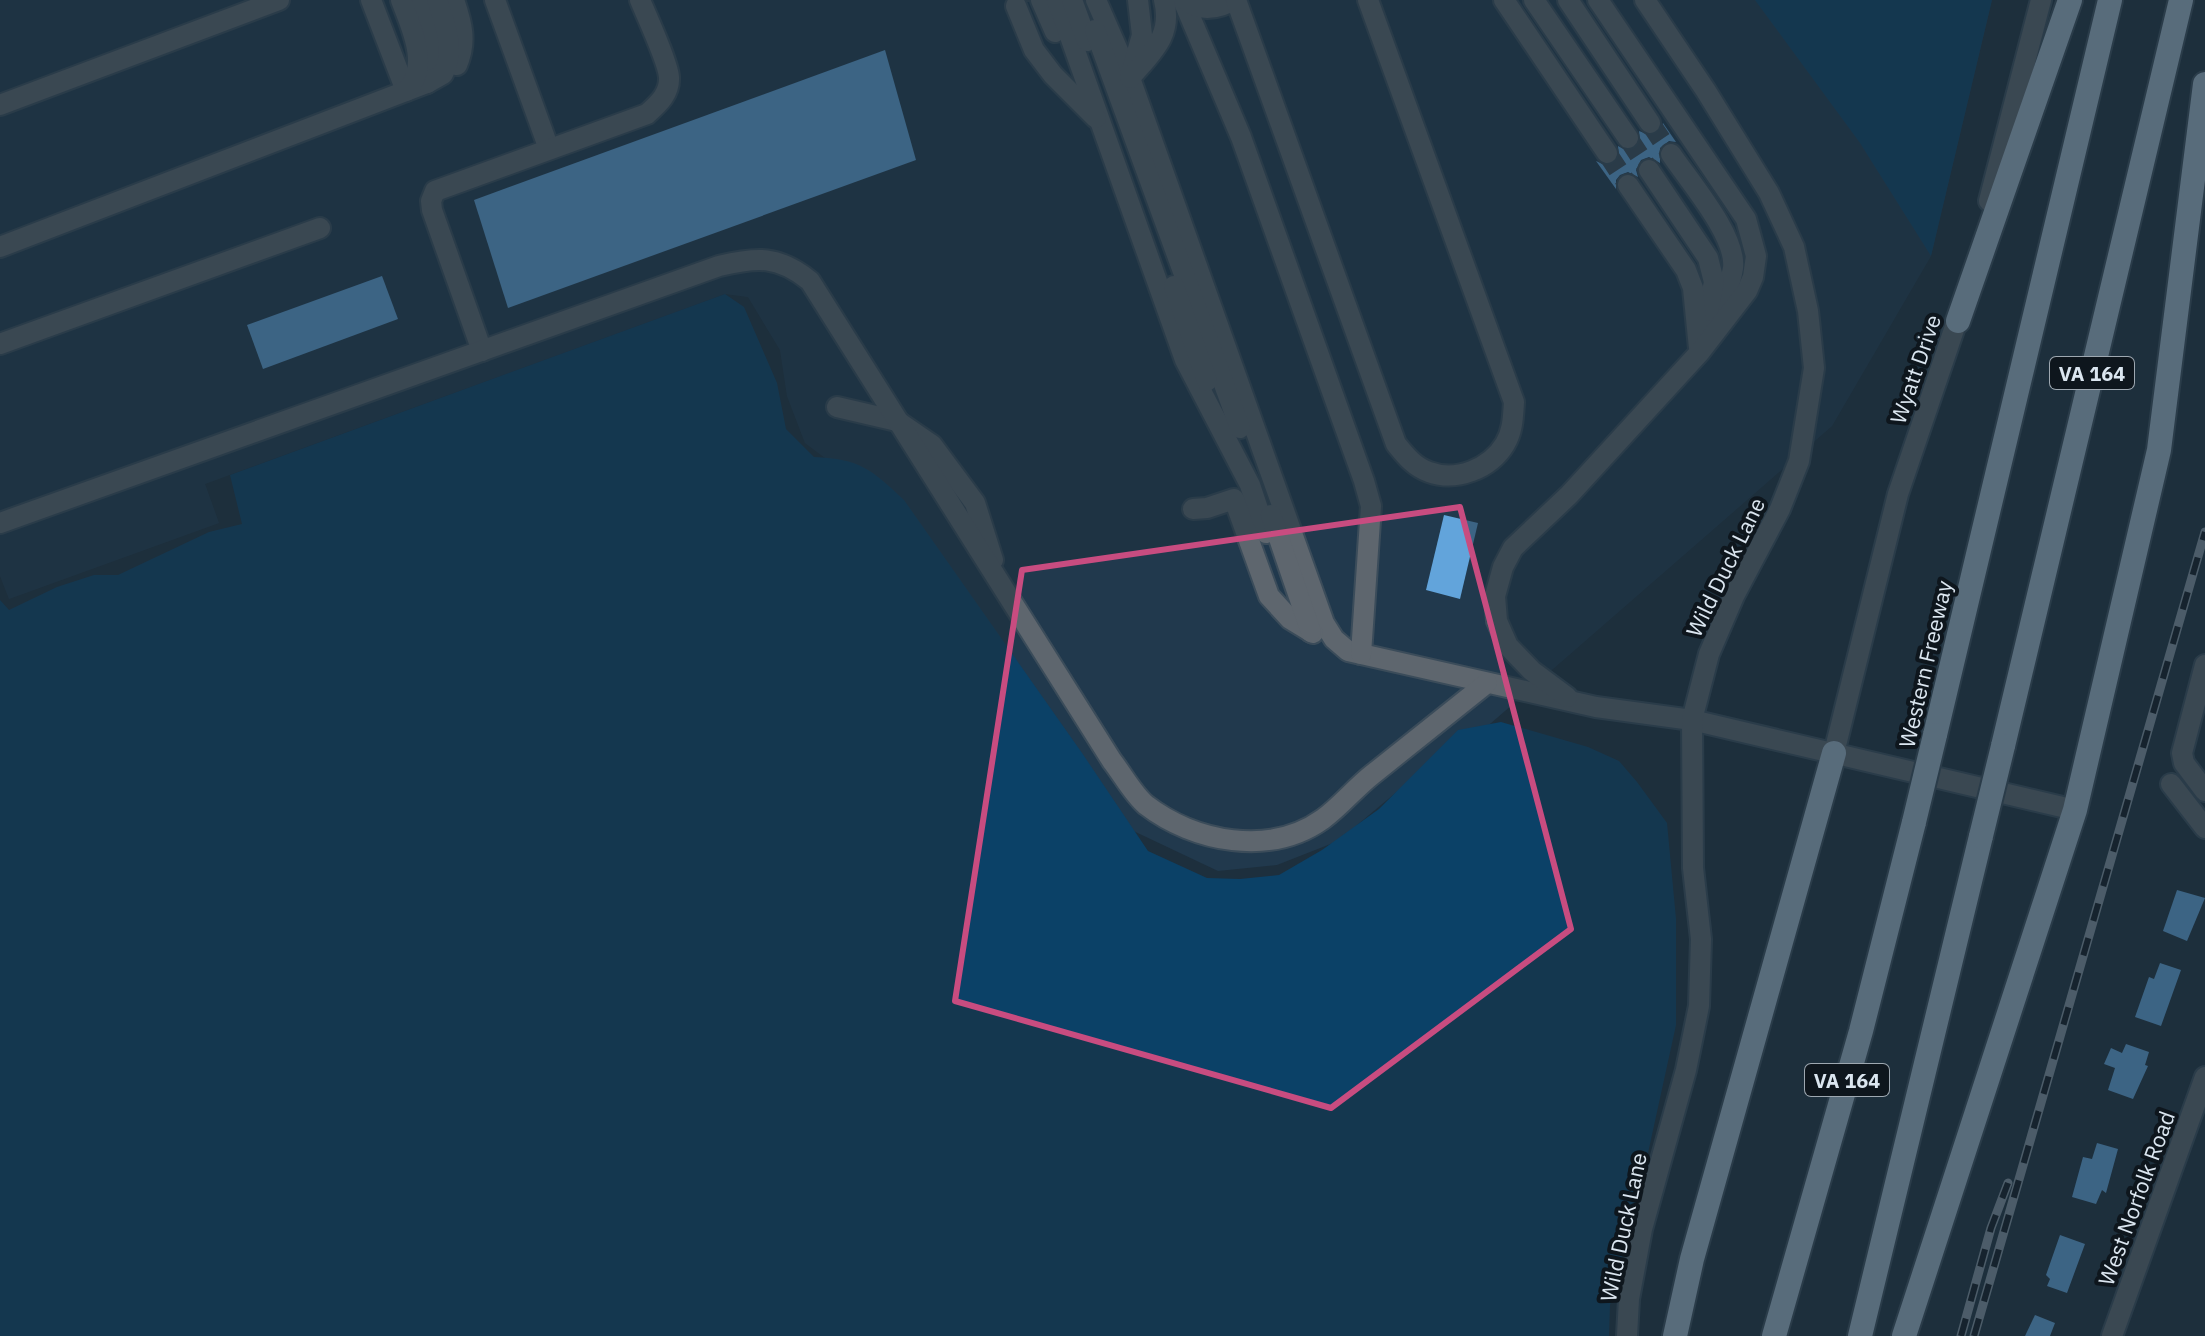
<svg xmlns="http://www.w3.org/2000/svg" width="2205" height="1336" font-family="'IBM Plex Sans',sans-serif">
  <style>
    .built { fill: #21394d }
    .green { fill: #0b4167 }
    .building { fill: #62a4db }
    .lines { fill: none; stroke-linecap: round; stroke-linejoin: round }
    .minor-tunnel { stroke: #3a4a58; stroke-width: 20; stroke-dasharray: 20 10; stroke-linecap: butt }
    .minor-casing { stroke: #3b4c5a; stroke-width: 24 }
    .highway-casing { stroke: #3b4c5a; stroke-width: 28 }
    .minor { stroke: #5e666e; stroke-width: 20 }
    .highway { stroke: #a0b5c8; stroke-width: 24 }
    .rail-casing { stroke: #85939f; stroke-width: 9 }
    .rail { stroke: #0e161d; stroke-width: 6; stroke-dasharray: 18; stroke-linecap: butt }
    .highway-bridge-casing { stroke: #3b4c5a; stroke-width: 28; stroke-linecap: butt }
    .highway-bridge { stroke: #a0b5c8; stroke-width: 24 }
    .marked { fill: none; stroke: #c84c80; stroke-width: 6; stroke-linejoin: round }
    .labels { text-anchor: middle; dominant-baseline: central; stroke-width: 8; stroke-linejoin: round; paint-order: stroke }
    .shield { fill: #0e161d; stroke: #9ea8b1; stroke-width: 2 }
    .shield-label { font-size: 20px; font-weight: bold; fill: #dbe6f0 }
    .street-label { font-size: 22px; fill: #dbe6f0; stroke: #0e161d }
  </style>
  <rect width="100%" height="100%" fill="#1d2f3d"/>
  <path class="built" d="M0 0H1992L1931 256 1832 426 1490 724 1455 743 1338 841 1277 865 1218 871 1125 827 845 473 805 443 787 396 780 350 748 297 725 294 205 484 219 523 9 599 0 576Z"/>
  <g class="green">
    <path d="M1755 0H1992L1931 256 1860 143Z"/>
    <path d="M725 294 744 307 777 383 786 429 814 457C860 459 871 469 904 500L1082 753 1148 851 1207 878 1240 879 1279 875 1322 850 1379 809 1458 730 1501 722 1588 747 1619 761 1637 782 1667 823 1676 919V1025L1646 1162 1610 1305 1609 1336H0V600L9 610 57 587 94 575H118L209 532 242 524 230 475Z"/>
  </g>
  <g class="building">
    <path d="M885 50 916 160 508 308 474 200Z"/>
    <path d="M1663 123 1676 142 1669 141 1660 148V163L1649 157 1641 160 1636 170 1638 177 1628 172 1620 175 1616 180V189L1596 161 1607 166 1614 164 1619 158 1618 146 1628 151 1635 149 1640 143 1639 131 1652 136 1661 129Z"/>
    <path d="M382 276 398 319 263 369 247 325Z"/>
    <path d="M1444 515 1478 523 1460 599 1426 590Z"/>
    <path d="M2177 890 2205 898 2187 941 2163 931Z"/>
    <path d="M2160 963 2181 970 2161 1026 2135 1017 2149 977 2154 979Z"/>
    <path d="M2126 1044 2149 1052 2145 1065 2148 1066 2133 1099 2108 1090 2115 1068 2104 1064 2111 1048 2122 1053Z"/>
    <path d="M2097 1143 2118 1149 2106 1193 2102 1190 2096 1204 2072 1197 2083 1157 2092 1159Z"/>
    <path d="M2060 1235 2085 1244 2067 1293 2047 1286 2050 1279 2046 1275Z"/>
    <path d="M2035 1315 2055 1323 2050 1336H2025Z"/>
  </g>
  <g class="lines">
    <g class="minor-tunnel">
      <path d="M1027 0V2"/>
      <path d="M1650 123 1671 154"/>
      <path d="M1628 138 1649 170"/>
      <path d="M1607 153 1628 185"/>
    </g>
    <defs>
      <g id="minor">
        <path d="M371 0 406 91 427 83 434 51 417 0"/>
        <path d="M454 0C462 23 467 42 457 65"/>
        <path d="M495 0 549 149"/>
        <path d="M1041 0 1055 32"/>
        <path d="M1057 0 1185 360 1250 485 1266 533"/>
        <path d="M1072 0 1087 41"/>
        <path d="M1096 0 1130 78 1324 623 1334 639 1348 651 1596 707 1692 720 2075 810"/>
        <path d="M1183 0 1241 137 1364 481 1371 506 1361 654"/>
        <path d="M1185 0C1199 12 1219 9 1234 0"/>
        <path d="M1236 0 1396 444C1405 455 1414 467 1429 472 1456 482 1490 469 1505 444 1513 431 1513 416 1514 402L1368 0"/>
        <path d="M1504 0 1607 153"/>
        <path d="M1534 0 1628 138"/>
        <path d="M1568 0 1650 123"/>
        <path d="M1016 6 1034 50 1053 75 1096 118"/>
        <path d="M1095 30 1240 428"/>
        <path d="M1132 70 1142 35 1138 0"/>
        <path d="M1130 78C1152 52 1173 36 1164 0"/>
        <path d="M427 83 443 74C456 49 445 25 437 0"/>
        <path d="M0 105 279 0"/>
        <path d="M1671 154C1689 181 1737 236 1733 268 1730 288 1719 308 1711 326"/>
        <path d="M1649 170 1708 258 1714 282 1708 311"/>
        <path d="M1628 185 1686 270 1693 288 1699 348"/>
        <path d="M1989 201 2041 0"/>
        <path d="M0 247 406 91C431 67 411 27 401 0"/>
        <path d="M1174 286 1207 381"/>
        <path d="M0 344 320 228"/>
        <path d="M482 351 432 210 431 201 435 191 647 114C658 104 670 94 669 77 668 62 647 17 640 0"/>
        <path d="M837 407 897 421 932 445 975 503 993 560"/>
        <path d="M1193 509 1207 508 1234 499 1269 596 1290 619 1313 633"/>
        <path d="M1271 515 1311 632"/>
        <path d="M0 523 719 266C757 257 778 255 810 281L1112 761C1123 775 1133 794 1146 805 1194 842 1270 857 1323 819 1341 806 1355 788 1373 774 1411 744 1449 713 1487 683"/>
        <path d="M2205 665 2182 753 2184 763 2205 791"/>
        <path d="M1567 697 1532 671 1508 646 1497 621 1495 596 1503 567 1513 548 1569 495 1700 352 1747 291 1753 277 1756 256 1746 219 1598 0"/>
        <path d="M1834 753 1898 494 1962 306"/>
        <path d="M2171 784 2205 828"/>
        <path d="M1627 1336 1629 1299 1642 1229 1686 1070 1699 1006 1701 939 1693 868 1692 720 1709 654 1734 596 1780 509 1799 461 1814 368 1808 311 1794 247 1769 193 1706 91 1645 0"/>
        <path d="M2112 1336 2205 1077"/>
      </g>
      <g id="highway">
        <path d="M1958 321 2070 0"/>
        <path d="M1935 735 2110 0"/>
        <path d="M2003 746 2181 0"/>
        <path d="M1675 1336 1692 1259 1834 753"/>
        <path d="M1774 1336 1861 1031 1914 822"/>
        <path d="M1860 1336 1981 836"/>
        <path d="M1904 1336 2075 810 2159 450 2205 84"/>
      </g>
    </defs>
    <use href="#minor" class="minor-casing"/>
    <use href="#highway" class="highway-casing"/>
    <use href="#minor" class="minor"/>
    <use href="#highway" class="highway"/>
    <defs>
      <g id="rail">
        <path d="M1961 1336 1991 1228 2008 1183"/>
        <path d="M1974 1336 2205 532"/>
      </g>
    </defs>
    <use href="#rail" class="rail-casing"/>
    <use href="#rail" class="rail"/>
    <defs>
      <g id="highway-bridge">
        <path d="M1914 822 1935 735"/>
        <path d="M1981 836 2003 746"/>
      </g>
    </defs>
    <use href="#highway-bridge" class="highway-bridge-casing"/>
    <use href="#highway-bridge" class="highway-bridge"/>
  </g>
  <path d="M0 0H2205V1336H0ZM1460 507 1571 929 1331 1108 955 1001 1022 570Z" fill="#1d2f3d" fill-opacity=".55" fill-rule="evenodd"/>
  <path class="marked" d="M1460 507 1571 929 1331 1108 955 1001 1022 570Z"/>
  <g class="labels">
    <g class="shield">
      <rect x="2050" y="357" width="84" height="32" rx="6"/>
      <rect x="1805" y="1064" width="84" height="32" rx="6"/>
    </g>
    <g class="shield-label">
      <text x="2092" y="373">VA 164</text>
      <text x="1847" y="1080">VA 164</text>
    </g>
    <g class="street-label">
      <text transform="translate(1915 369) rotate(-71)">Wyatt Drive</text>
      <text transform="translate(1725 567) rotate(-64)">Wild Duck Lane</text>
      <text transform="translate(1925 664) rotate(-77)">Western Freeway</text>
      <text transform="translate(2136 1198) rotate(-70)">West Norfolk Road</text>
      <text transform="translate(1623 1227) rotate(-78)">Wild Duck Lane</text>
    </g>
  </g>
</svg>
